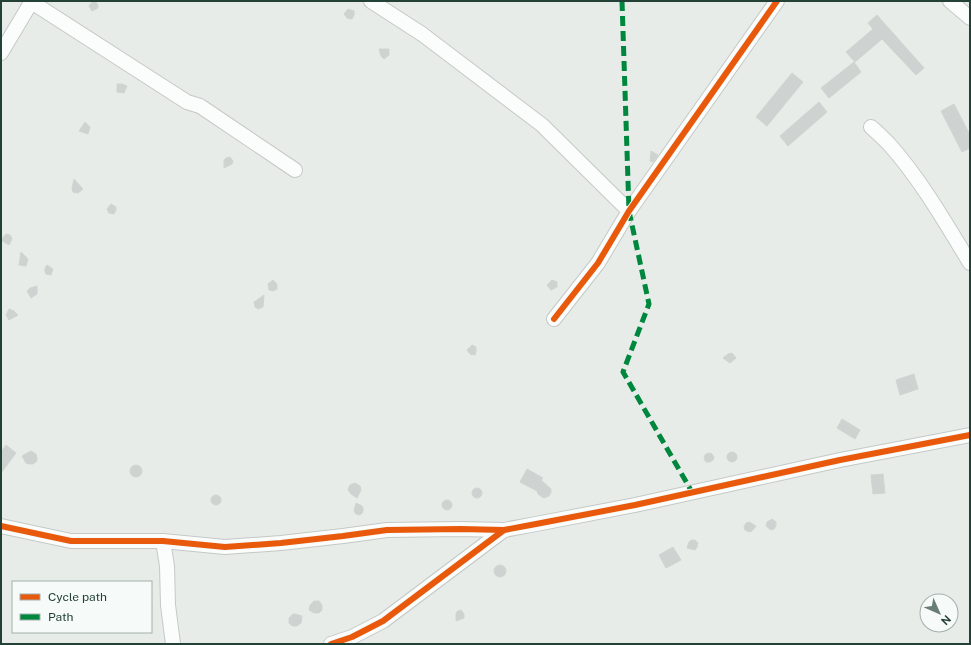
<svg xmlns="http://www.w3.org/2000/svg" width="971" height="645" font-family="'Public Sans',sans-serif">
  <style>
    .building { fill: #ced3d1; stroke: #d0d5d2 }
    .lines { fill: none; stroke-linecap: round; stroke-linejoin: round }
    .minor-casing { stroke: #c4c9c6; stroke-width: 16 }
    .minor { stroke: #fbfcfc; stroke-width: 14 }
    .quiet { stroke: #00873e; stroke-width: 5; stroke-dasharray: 10 5; stroke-linecap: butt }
    .cycleway-casing { stroke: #f6faf8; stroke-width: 8 }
    .cycleway { stroke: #e8590c; stroke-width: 6 }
  </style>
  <rect width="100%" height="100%" fill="#e7ece9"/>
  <g class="building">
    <path d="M93 1 96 2 98 5V8L92 11 89 6Z"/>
    <path d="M348 9 354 11V15L352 19 347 18 344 14Z"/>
    <path d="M877 15 924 68 916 75 882 39 855 62 846 52 873 29 868 23Z"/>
    <path d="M379 49H389V55L384 59 381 56Z"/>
    <path d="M854 62 861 72 829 98 821 88Z"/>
    <path d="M792 73 803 82 767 126 756 117Z"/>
    <path d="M117 84H122L127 86 124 93 117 92Z"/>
    <path d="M819 102 827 112 788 146 780 136Z"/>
    <path d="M954 104 970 135V148L962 152 941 111Z"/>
    <path d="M85 122 90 127 88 134 79 131Z"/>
    <path d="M651 151 658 155 653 162 650 161Z"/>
    <path d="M230 157 233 161 232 164 224 168V160L226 158Z"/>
    <path d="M74 179 83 189 78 193 73 192 72 188Z"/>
    <path d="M111 204 116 207V210L114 214 109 213 107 209Z"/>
    <path d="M6 234 10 235 12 239 9 245 1 240Z"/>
    <path d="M21 252 28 259 26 266 19 265Z"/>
    <path d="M47 265 53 269 51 275 46 274 45 272V268Z"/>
    <path d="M273 280 277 284V289L273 291 269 290 268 284Z"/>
    <path d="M552 280 557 282V287L551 290 547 285Z"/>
    <path d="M37 286V294L31 298 27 291 30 288Z"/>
    <path d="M264 295 263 307 258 309 255 307 254 302Z"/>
    <path d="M9 309 14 311 18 315 9 320 6 315Z"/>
    <path d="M472 345 476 347V351L475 355 470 354 467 350Z"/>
    <path d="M732 353 736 358 730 363 723 358 728 354Z"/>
    <path d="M914 374 918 389 900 395 896 380Z"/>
    <path d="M842 419 860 430 855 439 837 428Z"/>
    <path d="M6 445 16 453 1 473V452Z"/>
    <path d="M31 451 36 454 37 458V461L33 464H29L26 463 22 456 29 452Z"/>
    <circle cx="732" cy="457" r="5"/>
    <path d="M708 453 712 454 714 457 713 460 710 462H706L704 459 705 455Z"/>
    <circle cx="136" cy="471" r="6"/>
    <path d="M527 469 543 478 541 480 551 489V492L549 496 544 498 542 497 538 494 537 491 520 482Z"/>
    <path d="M883 474 885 493 873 494 871 475Z"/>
    <path d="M355 483 360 486 361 490 357 498 351 494 348 490 350 485Z"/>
    <circle cx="477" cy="493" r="5"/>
    <circle cx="216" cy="500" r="5"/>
    <circle cx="447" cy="505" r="5"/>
    <path d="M356 503 362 506 363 508V512L360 515 356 514 354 511Z"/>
    <path d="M772 519 776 522V526L774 529 771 530 766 526 767 522Z"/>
    <path d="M749 522 756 526 752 531 749 532 745 530 744 527 746 523Z"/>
    <path d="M691 540H695L698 543 697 547 695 550 687 548 689 542Z"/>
    <path d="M673 547 681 560 666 568 659 555Z"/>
    <circle cx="500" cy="571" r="6"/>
    <path d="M314 601H319L322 605V610L319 613H314L309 610 310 605Z"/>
    <path d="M461 610 464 614V618L456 621V613L458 611Z"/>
    <path d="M293 614H295L302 616 301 623 297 626H292L289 623V618Z"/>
  </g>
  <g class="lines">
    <defs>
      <g id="minor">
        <path d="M30 1 187 102 200 106 295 170"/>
        <path d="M371 1 422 34 542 125 629 211"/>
        <path d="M950 1 970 18"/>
        <path d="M1 53 32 1"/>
        <path d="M871 127C877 132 883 138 889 144 921 180 945 222 970 263"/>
        <path d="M554 319 598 263 629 211 777 1"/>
        <path d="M1 526 71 541H163L225 547 281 543 343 536 387 530 460 529 504 530"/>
        <path d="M163 541 167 566 168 605 173 644"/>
        <path d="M331 644 352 637 383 621 504 530 536 524 635 505 840 460 970 435"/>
      </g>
    </defs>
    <use href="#minor" class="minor-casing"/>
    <use href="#minor" class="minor"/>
    <path class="quiet" d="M622 1 629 211 649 304 623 372 692 492"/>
    <defs>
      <g id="cycleway">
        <path d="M554 319 598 263 629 211 777 1"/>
        <path d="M1 526 71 541H163L225 547 281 543 343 536 387 530 460 529 504 530"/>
        <path d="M331 644 352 637 383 621 504 530 536 524 635 505 840 460 970 435"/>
      </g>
    </defs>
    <use href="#cycleway" class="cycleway-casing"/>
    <use href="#cycleway" class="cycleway"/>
  </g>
  <rect width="971" height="645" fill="none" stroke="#234137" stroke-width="4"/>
  <rect x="12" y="581" width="140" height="52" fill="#f6faf8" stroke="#a2b0ab"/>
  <rect x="20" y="594" width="20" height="6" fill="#e8590c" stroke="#a2b0ab"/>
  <text x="48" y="601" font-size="12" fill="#234137">Cycle path</text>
  <rect x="20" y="614" width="20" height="6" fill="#00873e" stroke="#a2b0ab"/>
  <text x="48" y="621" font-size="12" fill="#234137">Path</text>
  <g transform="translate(939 613) rotate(135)"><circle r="19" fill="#f6faf8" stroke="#a2b0ab"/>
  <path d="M0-3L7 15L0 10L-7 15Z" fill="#687d75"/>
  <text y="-6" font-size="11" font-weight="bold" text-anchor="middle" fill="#234137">N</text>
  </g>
</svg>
